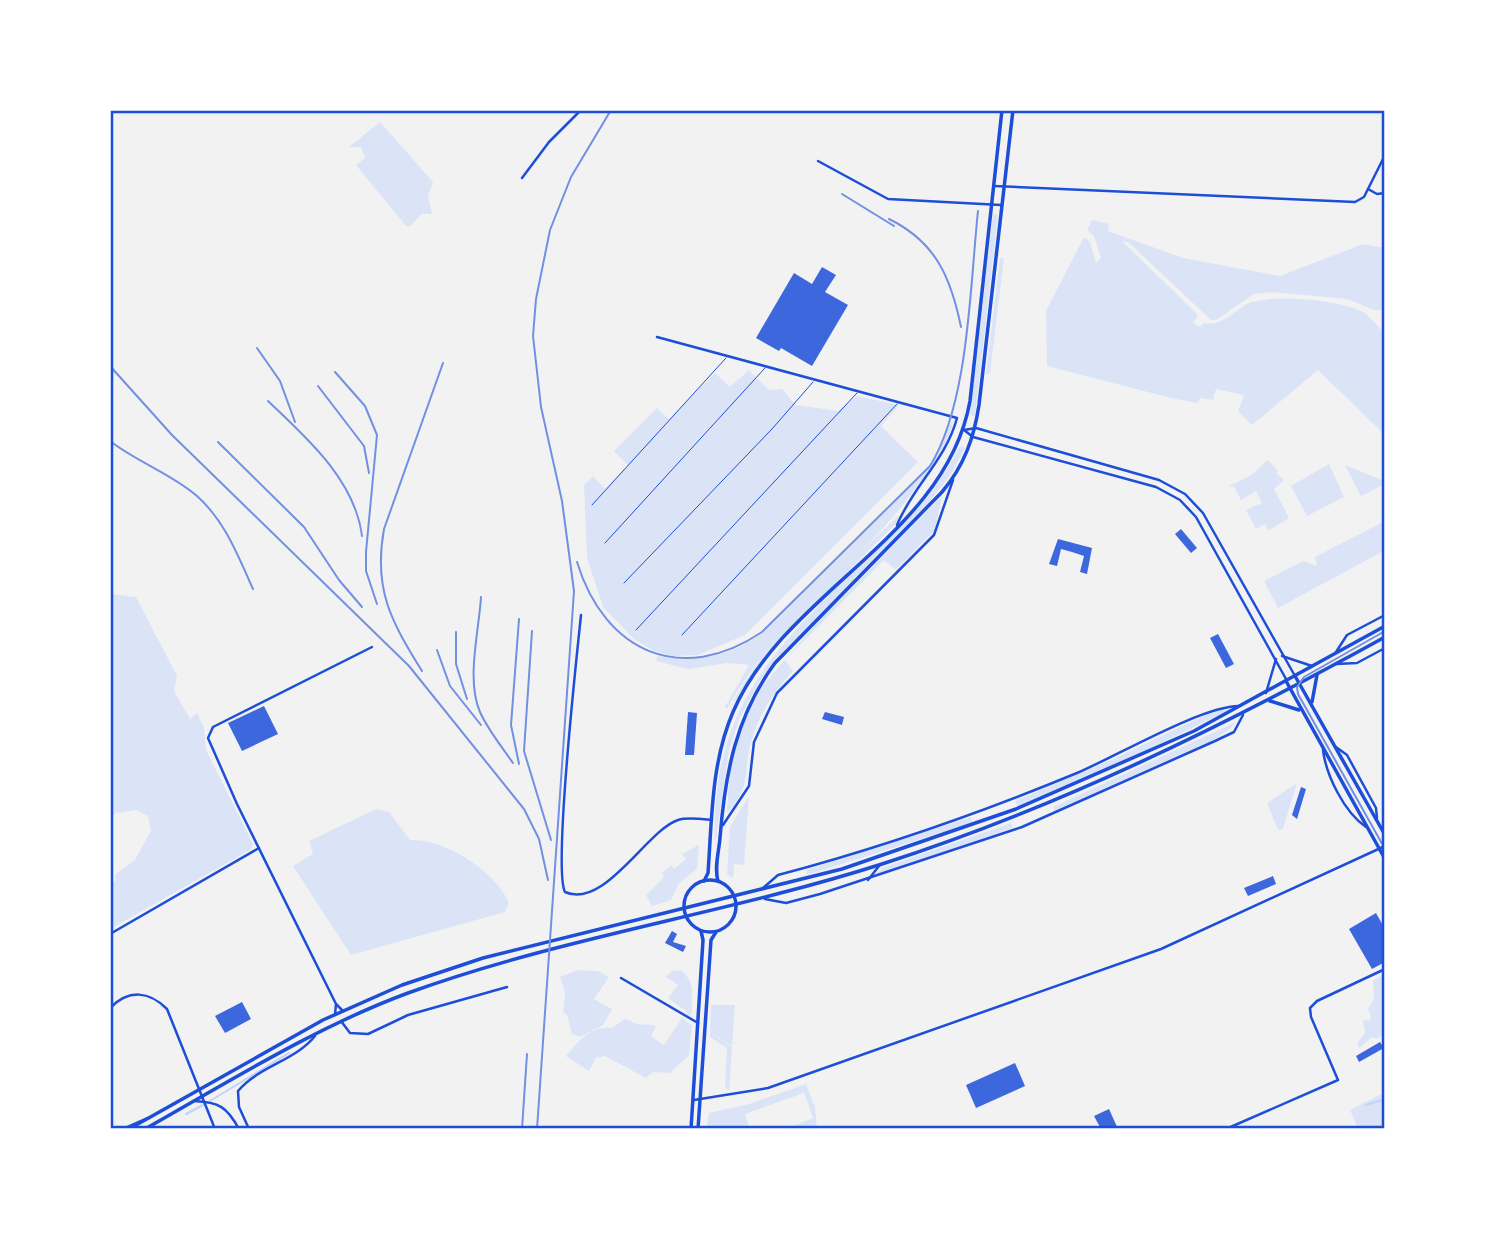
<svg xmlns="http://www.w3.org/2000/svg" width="1495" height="1239" font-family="Manrope,sans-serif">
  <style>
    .green { fill: #dbe4f7 }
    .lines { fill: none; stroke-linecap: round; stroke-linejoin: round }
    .stream { stroke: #bfd3fe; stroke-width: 2 }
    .building { fill: #3d67dc }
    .service { stroke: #1d4ed8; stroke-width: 1 }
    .minor { stroke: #1d4ed8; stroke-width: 2.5 }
    .tertiary { stroke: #1d4ed8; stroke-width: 2.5 }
    .secondary { stroke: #1d4ed8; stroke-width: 3.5 }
    .primary { stroke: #1d4ed8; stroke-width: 3.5 }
    .tram { stroke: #7290e2; stroke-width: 2 }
    .rail { stroke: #7290e2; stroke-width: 2 }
    .neatline { fill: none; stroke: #1d4ed8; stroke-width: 2.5 }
  </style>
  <rect width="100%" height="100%" fill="#f2f2f2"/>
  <g class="green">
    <path d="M380 122 433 182 428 196 432 214H422L410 226H406L356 165 365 158 361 147H349Z"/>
    <path d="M993 214 998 215 975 416 970 415Z"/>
    <path d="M1092 220 1109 224 1108 231 1183 258 1280 276 1363 244 1385 248V310H1374L1347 299 1272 292 1254 294 1216 320H1211L1128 242 1122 241 1198 315 1193 323 1200 327 1204 323C1223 326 1232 312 1247 304 1271 293 1338 300 1361 311 1370 315 1376 326 1385 333V435L1318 370 1252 425 1238 411 1244 395 1216 389 1213 400 1200 398 1198 403 1171 398 1047 366 1046 311 1084 237 1090 242 1096 263 1101 258 1094 236 1087 230Z"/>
    <path d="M1000 258H1004L990 373 986 374Z"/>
    <path d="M749 370 769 390 782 389 796 405 838 411 857 396 899 405 881 426 918 462 745 635 698 655 673 656 654 651 634 639 603 607 587 558 584 485 593 476 605 489 628 465 614 451 657 408 669 419 715 373 730 387Z"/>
    <path d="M952 421 953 424C944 453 927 473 909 497 852 572 772 625 727 709L725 707 749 665 727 663 688 669 656 661 657 656C700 663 727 657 763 633L930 466Z"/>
    <path d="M960 446 965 448 951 474 928 504 784 651 760 681 740 717 729 750 715 844C709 693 792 634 888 537 916 509 942 482 960 446Z"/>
    <path d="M1268 460 1278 471 1276 473 1284 480 1274 489 1289 518 1268 531 1265 524 1256 529 1246 510 1262 503 1256 491 1241 500 1234 487 1229 486 1251 475Z"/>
    <path d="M1329 464 1344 497 1307 516 1291 486Z"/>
    <path d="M1345 465 1384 481 1385 484 1361 496Z"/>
    <path d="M942 496 935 530 896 570 884 560 785 660 793 671C775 691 758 715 751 742 743 771 752 788 727 813L730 767 743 723 763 685 816 624Z"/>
    <path d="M899 515 897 522 766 654 729 710C767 633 839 575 899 515Z"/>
    <path d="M1385 521V548L1380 553 1278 608 1264 581 1303 561 1317 566 1315 557Z"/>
    <path d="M110 594 136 597 177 676 174 691 190 719 197 713 204 728 206 750 253 844 250 850 110 929V882L116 881 115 875 135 860 151 831 148 816 136 810 115 813 110 821Z"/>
    <path d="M1218 709 1229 710 1141 753 1017 806 1015 801 1111 760Z"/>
    <path d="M1236 722C1225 744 1086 798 1055 812L1053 807Z"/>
    <path d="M1297 783 1283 829 1278 830 1267 803Z"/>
    <path d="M749 796 744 865 734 864 733 878 727 874 730 827Z"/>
    <path d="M376 809 389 812 410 840C446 839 493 870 509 902L505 912 351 955 293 866 313 854 309 841Z"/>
    <path d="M971 817 972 822 962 826 807 875 806 870Z"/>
    <path d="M1011 823 1013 828 874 876 882 868Z"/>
    <path d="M699 845 697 869 679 883 671 900 652 906 646 895 664 877 662 873 671 865 674 869 686 859 682 854Z"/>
    <path d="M578 970 598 971 609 977 594 999 612 1009 603 1025 580 1037 572 1034 567 1015 563 1012 565 992 560 977Z"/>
    <path d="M681 970C697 985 691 994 692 1014L688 1016 686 1011 668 998 678 985 666 977 672 971Z"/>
    <path d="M1385 974V1037L1383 1034 1377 1039 1372 1037 1359 1048 1357 1044 1365 1033 1363 1020 1370 1021 1371 1016 1368 1009 1374 999 1373 980Z"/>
    <path d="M711 1005H735L732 1046 710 1033 732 1047 729 1091 725 1087 727 1048 710 1037Z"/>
    <path d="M682 1018 692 1026 689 1055 670 1073 653 1072 646 1078 605 1056 596 1058 589 1071 566 1056C578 1042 592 1024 612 1028L625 1019 637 1024 653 1025 656 1027 651 1036 664 1045Z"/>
    <path d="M806 1084 815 1107 817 1129H786L813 1118 804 1093 745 1114 750 1129H706L709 1113 749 1104Z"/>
    <path d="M1385 1092V1129H1358L1350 1110Z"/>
  </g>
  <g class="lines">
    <g class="stream">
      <path d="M210 1101 289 1053"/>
      <path d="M1366 1105 1385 1099"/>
      <path d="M186 1114 205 1104"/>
    </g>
  </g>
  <g class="building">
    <path d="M822 267 836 275 825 292 848 305 812 366 781 348 779 351 756 338 794 273 812 284Z"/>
    <path d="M1181 529 1197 548 1191 553 1175 534Z"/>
    <path d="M1058 539 1092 548 1087 574 1080 572 1084 556 1072 552 1061 549 1057 566 1049 564Z"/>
    <path d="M1218 634 1234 664 1226 668 1210 638Z"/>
    <path d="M264 706 278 734 242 751 228 723Z"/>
    <path d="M688 712 697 713 694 755H685Z"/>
    <path d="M825 712 844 717 842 725 822 719Z"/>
    <path d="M1301 787 1306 789 1297 819 1292 815Z"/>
    <path d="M1273 876 1276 884 1248 896 1244 888Z"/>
    <path d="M1376 913 1385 929V962L1372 969 1349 929Z"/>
    <path d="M672 931 677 934 673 942 686 946 683 952 665 943Z"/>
    <path d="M242 1002 251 1019 225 1033 215 1016Z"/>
    <path d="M1380 1042 1384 1048 1359 1062 1356 1056Z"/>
    <path d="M1015 1063 1025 1086 976 1108 966 1085Z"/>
    <path d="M1109 1109 1118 1129H1101L1094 1116Z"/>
  </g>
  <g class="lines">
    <g class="service">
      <path d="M592 505 726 358"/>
      <path d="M605 543 765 368"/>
      <path d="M624 583 772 429 813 382"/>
      <path d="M636 630 857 393"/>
      <path d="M682 635 897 404"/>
    </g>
    <g class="minor">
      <path d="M818 161 888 199 1001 205"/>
      <path d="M522 178 549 142 581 110"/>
      <path d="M994 186 1355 202 1364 197 1385 155"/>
      <path d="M1368 189 1377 194 1385 193"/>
      <path d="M657 337 957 418C946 460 913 486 897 525"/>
      <path d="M581 615C577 654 553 869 565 892 604 910 647 830 678 820 688 817 701 819 712 820"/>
      <path d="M1336 652 1347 635 1385 615"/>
      <path d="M1336 664 1357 663 1385 648"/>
      <path d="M1336 747 1347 755 1376 808 1377 818"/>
      <path d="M1323 750C1326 775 1344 812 1366 827"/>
      <path d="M723 825 749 786 754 742 777 693 934 535 953 480"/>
      <path d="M868 880 879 866"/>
      <path d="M762 889 778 875C880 848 980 813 1077 773 1117 756 1202 706 1239 706"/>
      <path d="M765 899 786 903 820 894 1022 827 1215 741 1234 732 1243 715"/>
      <path d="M110 934 259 848"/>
      <path d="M621 978 698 1023"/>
      <path d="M336 1004 237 804 208 738 213 727 372 647"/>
      <path d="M335 1015 336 1004 343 1011"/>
      <path d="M341 1021 350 1033 368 1034 408 1015 507 987"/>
      <path d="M694 1100 768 1088 1161 949 1385 846"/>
      <path d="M1226 1129 1338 1080 1311 1017 1310 1008 1317 1001 1385 969"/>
    </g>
    <g class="tertiary">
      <path d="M964 430 976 428 1159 480 1185 494 1203 513 1295 676"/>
      <path d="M964 430 973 437 1156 487 1180 500 1196 517 1286 679"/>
      <path d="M1282 656 1312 666"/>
      <path d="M1266 693 1276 659"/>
      <path d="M110 1008C129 989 149 991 167 1009L215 1129"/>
      <path d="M194 1101C219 1102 227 1107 239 1129"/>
      <path d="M123 1129 148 1118"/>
      <path d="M249 1129 239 1107 238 1091C259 1066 295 1061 315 1036"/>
    </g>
    <g class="secondary">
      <path d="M1295 676 1385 835"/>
      <path d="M1286 681 1385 859"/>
      <path d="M1270 701 1299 710"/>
      <path d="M1312 702 1317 675"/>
      <path d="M704 881 708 873C712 819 711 763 733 712 785 591 946 536 970 401L1002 110"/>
      <path d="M718 881C714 868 719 851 720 838 725 773 736 716 775 663L942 492C964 466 974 438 979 405L1013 110"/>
    </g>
    <g class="primary">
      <circle cx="710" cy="906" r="26"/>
      <path d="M129 1129 323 1020 402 985 483 958 842 869 1016 809 1194 731 1385 626"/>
      <path d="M145 1129C230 1081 316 1027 408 993 562 937 726 914 882 864 1059 807 1222 727 1385 637"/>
      <path d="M691 1129 703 940 701 931"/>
      <path d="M698 1129 711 940 716 932"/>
    </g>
    <path class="tram" d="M1385 631 1304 677 1297 687 1298 694 1385 849"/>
    <g class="rail">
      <path d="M842 194 894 226"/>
      <path d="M889 219C936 242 951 278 961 327"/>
      <path d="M257 348 280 381 295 422"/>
      <path d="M110 366 172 435 409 666 524 809 539 839 548 880"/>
      <path d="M335 372 365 406 377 435 366 552V571L377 604"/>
      <path d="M318 386 364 446 369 473"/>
      <path d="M268 401C307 438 355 480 362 536"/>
      <path d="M110 441C137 462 172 474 197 496 225 521 238 556 253 589"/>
      <path d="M218 442 304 527 339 580 362 607"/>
      <path d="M577 562C605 653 682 686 762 632L930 466C969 403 970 285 978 211"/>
      <path d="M481 597C479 631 466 680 480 712 488 730 502 747 513 763"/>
      <path d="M532 631 524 751 551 840"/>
      <path d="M456 632V664L467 699"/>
      <path d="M437 650 450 686 481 725"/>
      <path d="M422 671C391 621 373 589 384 529L443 363"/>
      <path d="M519 764 511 725 519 619"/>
      <path d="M522 1129 527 1054"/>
      <path d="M537 1129 574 591 562 501 541 407 533 336 536 299 550 230 571 177 611 110"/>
    </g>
  </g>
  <rect width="1495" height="1239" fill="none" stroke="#ffffff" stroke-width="224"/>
  <rect x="112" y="112" width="1271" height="1015" class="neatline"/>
</svg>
